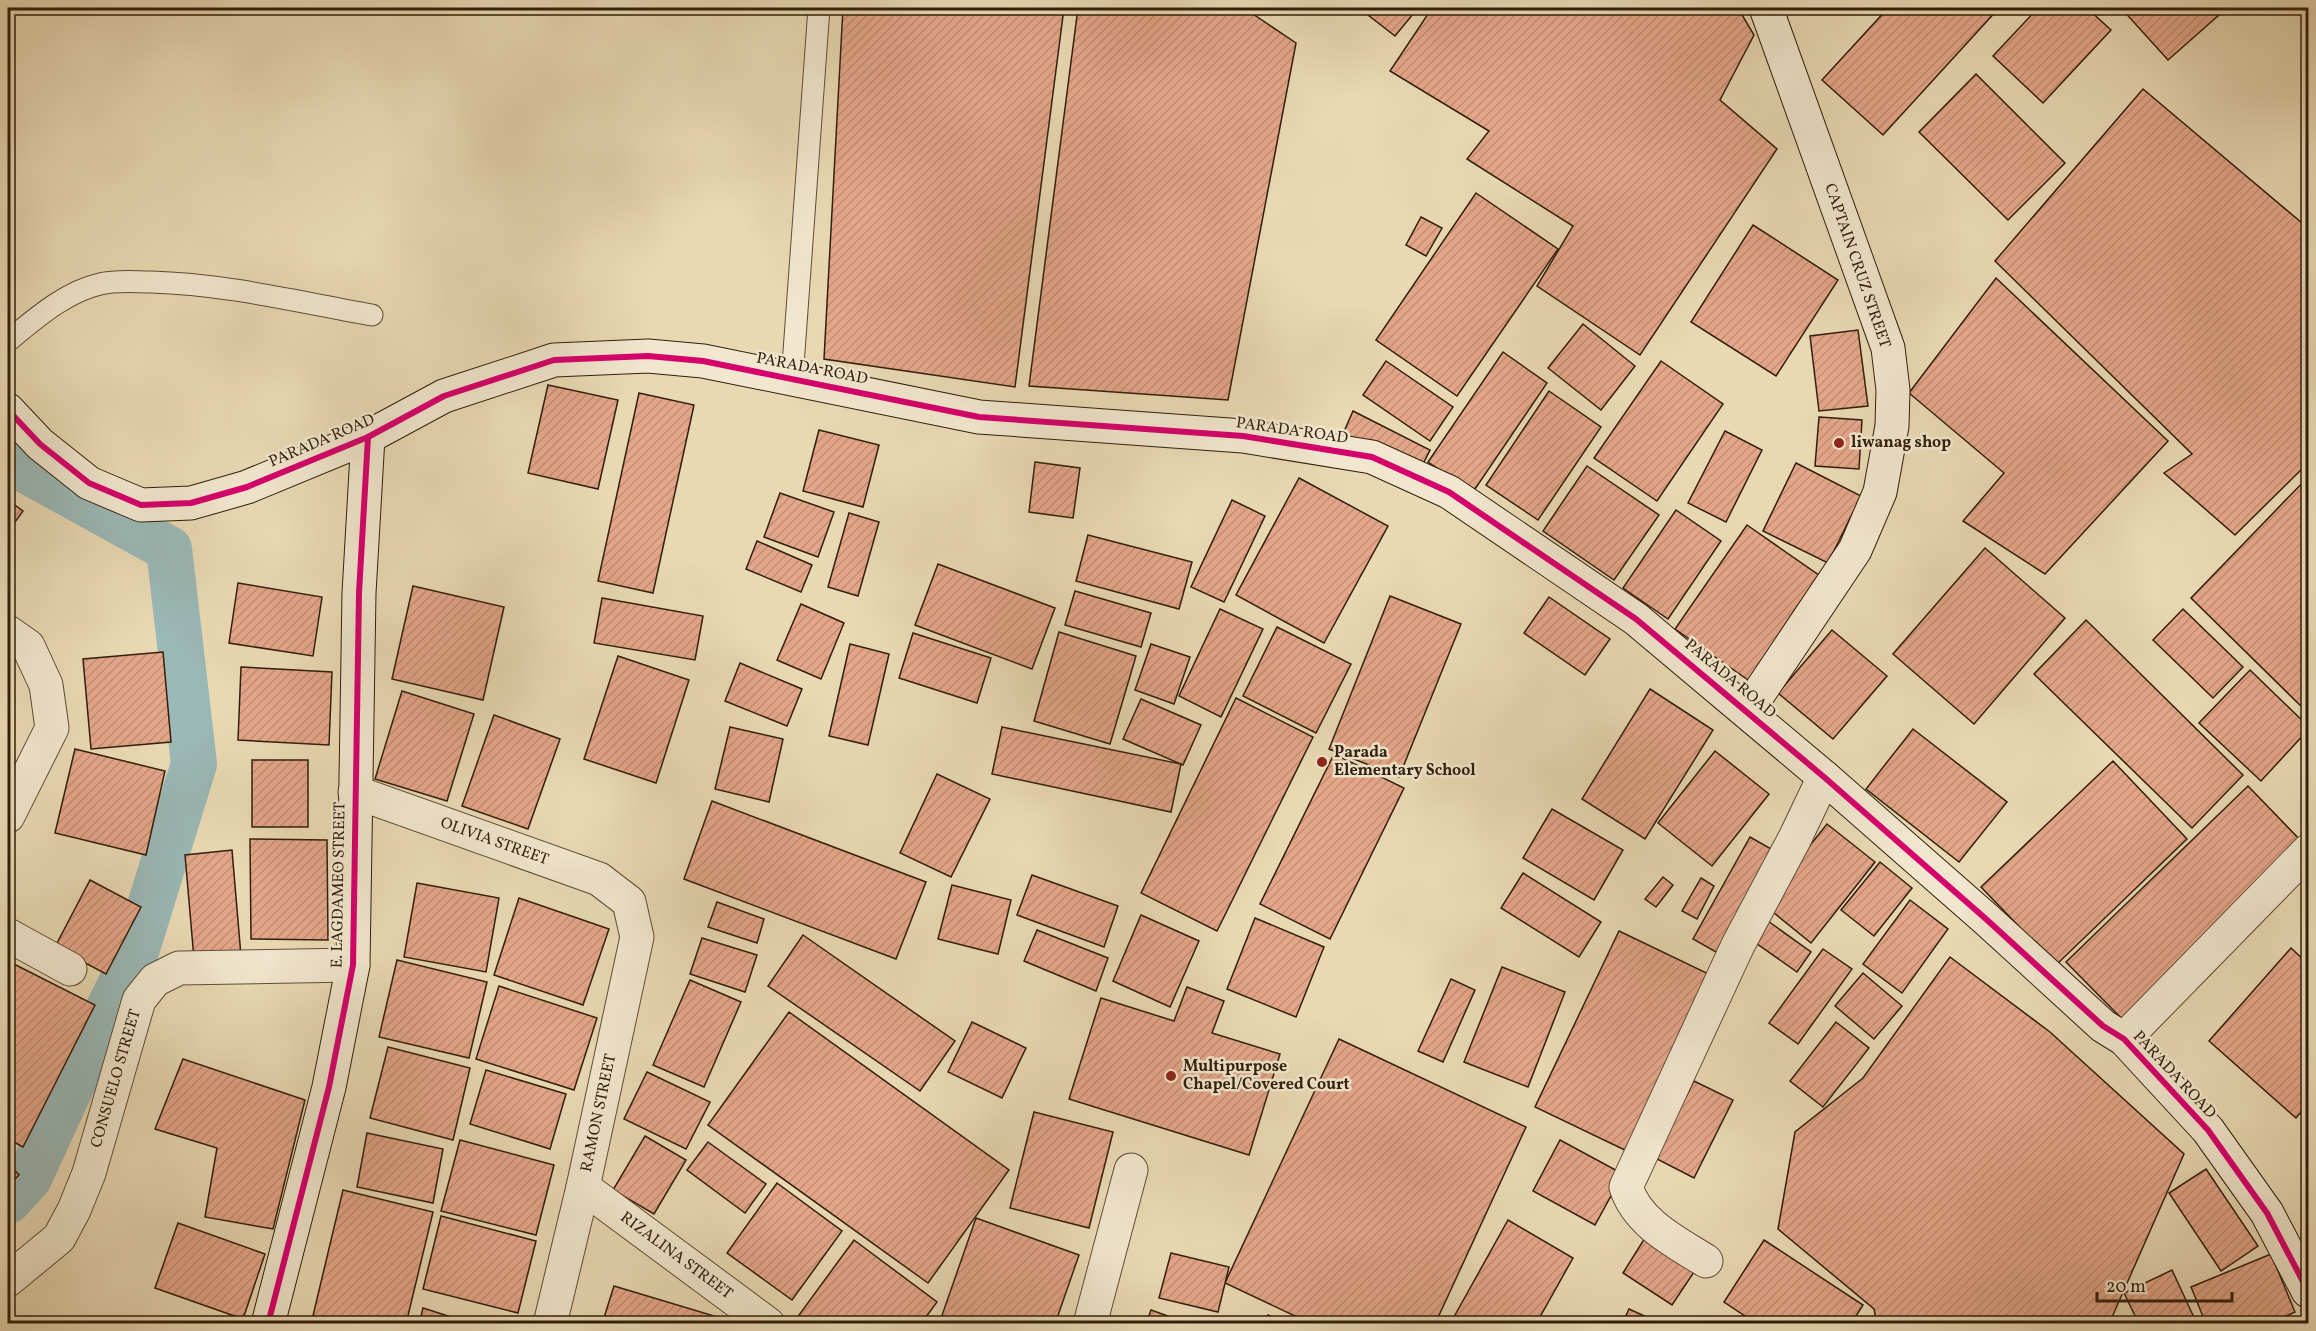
<svg xmlns="http://www.w3.org/2000/svg" width="2316" height="1331" font-family="Vollkorn,serif">
  <style>
    .lines { fill: none; stroke-linecap: round; stroke-linejoin: round }
    .canal { stroke: #9ab8b6; stroke-width: 46 }
    .building { fill: url(#building-hatch); stroke: #311e0c; stroke-width: 1.5 }
    .lane-casing { stroke: #5f4d36; stroke-width: 23 }
    .street-casing { stroke: #5f4d36; stroke-width: 35 }
    .secondary-casing { stroke: #311e0c; stroke-width: 35 }
    .lane { stroke: #f1e6ce; stroke-width: 21 }
    .street { stroke: #f1e6ce; stroke-width: 33 }
    .secondary { stroke: #f1e6ce; stroke-width: 33 }
    .cycleway-casing { stroke: #f1e6ce; stroke-width: 10 }
    .cycleway { stroke: #d6006c; stroke-width: 6 }
    .poi-dot { fill: #8f2418; stroke: #f1e6ce; stroke-width: 2 }
    .labels { text-anchor: middle; dominant-baseline: central; stroke-width: 5; stroke-linejoin: round; paint-order: stroke }
    .street-label { font-size: 16px; fill: #311e0c; stroke: #f1e6ce }
    .poi-label { font-size: 16px; font-weight: bold; fill: #311e0c; stroke: #f1e6ce; text-anchor: start }
  </style>
  <defs>
    <pattern id="building-hatch" width="6" height="6" patternUnits="userSpaceOnUse" patternTransform="scale(1.5)"><rect width="6" height="6" fill="#e4a689"/><path d="M-1 1l2-2M0 6l6-6M5 7l2-2" fill="none" stroke="#c48e75"/></pattern>
  </defs>
  <rect width="100%" height="100%" fill="#e9d9b3"/>
  <filter id="stains"><feTurbulence type="fractalNoise" baseFrequency=".00333" numOctaves="4"/><feColorMatrix values="0 0 0 0 .2 0 0 0 0 .09 0 0 0 0 .02 0 0 0 .5 -.17"/></filter>
  <radialGradient id="worn" r=".72"><stop offset=".6" stop-color="#630" stop-opacity="0"/><stop offset="1" stop-color="#630" stop-opacity=".3"/></radialGradient>
  <g class="lines">
    <path class="canal" d="M8 457 22 468 169 549 194 764 135 955 81 1065 29 1178 8 1201"/>
  </g>
  <g class="building">
    <path d="M843 8H1064L1015 387 824 359Z"/>
    <path d="M1078 8H1244L1296 43 1228 400 1029 386Z"/>
    <path d="M1359 8H1418L1395 36Z"/>
    <path d="M1432 8H1738L1754 35 1720 100 1777 149 1640 355 1537 286 1573 226 1467 159 1489 131 1390 71Z"/>
    <path d="M1888 8H1999L1883 135 1822 80Z"/>
    <path d="M2038 8H2087L2111 30 2043 103 1993 56Z"/>
    <path d="M2121 8H2227L2168 60Z"/>
    <path d="M1976 74 2065 163 2008 220 1919 132Z"/>
    <path d="M2143 89 2308 228V463L2235 535 2164 473 2192 454 1995 261Z"/>
    <path d="M1476 193 1558 249 1457 396 1376 340Z"/>
    <path d="M1421 217 1442 228 1426 256 1406 245Z"/>
    <path d="M1753 225 1838 280 1776 376 1691 322Z"/>
    <path d="M1996 278 2168 441 2045 574 1963 521 2004 473 1909 393Z"/>
    <path d="M1583 324 1635 366 1601 410 1548 368Z"/>
    <path d="M1858 330 1868 406 1819 411 1810 336Z"/>
    <path d="M1503 352 1547 383 1473 492 1428 462Z"/>
    <path d="M1386 361 1453 407 1430 441 1363 395Z"/>
    <path d="M1661 361 1723 404 1657 501 1594 458Z"/>
    <path d="M548 385 618 400 598 489 528 473Z"/>
    <path d="M1549 391 1601 427 1538 520 1486 485Z"/>
    <path d="M639 393 694 405 653 593 598 581Z"/>
    <path d="M1353 411 1430 450 1419 472 1343 434Z"/>
    <path d="M1819 417 1862 420 1859 469 1815 466Z"/>
    <path d="M819 430 879 445 863 507 803 491Z"/>
    <path d="M1725 431 1762 450 1726 522 1688 503Z"/>
    <path d="M1035 462 1080 468 1073 518 1029 512Z"/>
    <path d="M1796 463 1861 496 1828 563 1763 531Z"/>
    <path d="M1587 466 1659 515 1614 580 1543 531Z"/>
    <path d="M2308 477V713L2191 598Z"/>
    <path d="M1299 478 1388 526 1324 643 1236 595Z"/>
    <path d="M780 493 834 512 818 557 764 537Z"/>
    <path d="M8 500 23 511 8 532Z"/>
    <path d="M1232 500 1265 516 1224 602 1191 587Z"/>
    <path d="M1676 510 1721 541 1668 619 1623 588Z"/>
    <path d="M849 513 879 522 858 596 828 587Z"/>
    <path d="M1747 525 1823 578 1751 682 1675 629Z"/>
    <path d="M1088 535 1192 562 1179 609 1076 581Z"/>
    <path d="M757 541 812 565 801 592 746 569Z"/>
    <path d="M1985 548 2065 618 1974 724 1893 654Z"/>
    <path d="M938 564 1055 608 1032 669 915 625Z"/>
    <path d="M238 583 322 597 313 656 229 643Z"/>
    <path d="M413 586 504 607 483 700 392 679Z"/>
    <path d="M1075 591 1151 613 1141 647 1065 625Z"/>
    <path d="M1390 596 1461 624 1399 777 1329 749Z"/>
    <path d="M1549 597 1610 639 1585 675 1524 633Z"/>
    <path d="M602 598 703 616 695 660 594 643Z"/>
    <path d="M801 604 844 623 821 679 777 660Z"/>
    <path d="M1220 609 1263 629 1221 717 1179 696Z"/>
    <path d="M2183 609 2243 667 2213 698 2153 640Z"/>
    <path d="M2086 620 2243 775 2192 828 2034 674Z"/>
    <path d="M1277 627 1351 664 1316 733 1243 696Z"/>
    <path d="M1832 630 1887 676 1833 739 1778 693Z"/>
    <path d="M1059 632 1136 656 1110 744 1034 721Z"/>
    <path d="M913 633 991 658 977 703 899 678Z"/>
    <path d="M850 644 889 654 868 745 829 736Z"/>
    <path d="M1151 644 1190 657 1174 704 1135 690Z"/>
    <path d="M163 652 171 742 91 749 83 659Z"/>
    <path d="M618 656 689 680 656 783 584 759Z"/>
    <path d="M740 663 802 689 787 726 725 701Z"/>
    <path d="M241 667 332 672 329 745 238 740Z"/>
    <path d="M2250 670 2308 726V730L2261 781 2199 723Z"/>
    <path d="M1650 689 1713 730 1645 839 1582 799Z"/>
    <path d="M402 691 474 714 447 801 375 779Z"/>
    <path d="M1236 698 1313 737 1217 931 1141 893Z"/>
    <path d="M1141 699 1201 725 1183 765 1123 739Z"/>
    <path d="M494 715 560 739 528 829 462 806Z"/>
    <path d="M730 727 783 739 769 802 715 789Z"/>
    <path d="M1002 727 1181 764 1171 812 992 774Z"/>
    <path d="M1913 729 2007 802 1959 862 1866 789Z"/>
    <path d="M75 749 165 771 146 855 55 833Z"/>
    <path d="M1715 751 1769 794 1712 866 1658 823Z"/>
    <path d="M1334 754 1404 788 1330 939 1260 904Z"/>
    <rect x="252" y="760" width="56" height="67"/>
    <path d="M2113 761 2187 839 2056 965 1981 887Z"/>
    <path d="M937 774 990 799 951 877 900 853Z"/>
    <path d="M2248 786 2303 843 2122 1019 2066 962Z"/>
    <path d="M712 801 926 882 896 959 684 879Z"/>
    <path d="M1552 809 1623 850 1594 900 1523 858Z"/>
    <path d="M1827 824 1875 862 1811 943 1763 904Z"/>
    <path d="M1750 837 1780 854 1723 956 1693 939Z"/>
    <path d="M250 839 327 840 328 940 251 939Z"/>
    <path d="M232 850 241 956 194 959 185 855Z"/>
    <path d="M1880 862 1912 888 1874 936 1841 910Z"/>
    <path d="M1523 873 1601 922 1579 957 1501 908Z"/>
    <path d="M1032 875 1118 906 1104 947 1017 915Z"/>
    <path d="M1663 877 1673 885 1656 907 1645 899Z"/>
    <path d="M1701 878 1714 886 1697 919 1682 911Z"/>
    <path d="M90 880 141 907 106 974 55 947Z"/>
    <path d="M417 883 499 898 486 972 404 957Z"/>
    <path d="M952 885 1011 900 998 954 938 939Z"/>
    <path d="M519 898 609 929 583 1005 494 975Z"/>
    <path d="M1910 900 1948 929 1902 993 1863 964Z"/>
    <path d="M717 902 764 919 757 943 708 927Z"/>
    <path d="M1141 915 1199 941 1170 1007 1113 981Z"/>
    <path d="M1255 918 1324 947 1296 1017 1227 989Z"/>
    <path d="M1768 921 1811 952 1797 972 1753 941Z"/>
    <path d="M1037 930 1108 958 1096 991 1024 961Z"/>
    <path d="M1619 931 1717 978 1633 1154 1535 1107Z"/>
    <path d="M803 935 955 1041 920 1091 768 986Z"/>
    <path d="M702 938 757 955 745 992 690 974Z"/>
    <path d="M2291 948 2308 964V1104L2296 1118 2209 1041Z"/>
    <path d="M1823 949 1852 969 1798 1044 1769 1023Z"/>
    <path d="M1950 957 2050 1032 2184 1154 2109 1324H1877L1874 1309 1778 1229 1795 1132 1863 1078Z"/>
    <path d="M397 960 487 982 469 1058 379 1037Z"/>
    <path d="M8 961 95 1005 23 1147 8 1139Z"/>
    <path d="M1502 967 1565 992 1528 1087 1464 1062Z"/>
    <path d="M1863 973 1902 1006 1874 1039 1835 1006Z"/>
    <path d="M1451 979 1475 990 1443 1062 1418 1051Z"/>
    <path d="M690 980 741 1002 704 1087 653 1065Z"/>
    <path d="M499 986 597 1018 574 1090 476 1059Z"/>
    <path d="M1187 987 1224 1001 1212 1033 1280 1054 1249 1155 1069 1099 1101 998 1174 1021Z"/>
    <path d="M789 1012 1009 1170 928 1283 708 1125Z"/>
    <path d="M972 1022 1026 1048 1002 1098 948 1072Z"/>
    <path d="M1836 1022 1869 1048 1823 1107 1790 1081Z"/>
    <path d="M1339 1039 1526 1127 1435 1324H1312L1225 1283Z"/>
    <path d="M388 1047 470 1068 453 1140 370 1118Z"/>
    <path d="M183 1059 305 1100 273 1229 205 1217 217 1148 155 1129Z"/>
    <path d="M486 1070 566 1094 550 1149 470 1124Z"/>
    <path d="M647 1072 710 1102 686 1149 624 1119Z"/>
    <path d="M1694 1081 1733 1100 1694 1178 1655 1158Z"/>
    <path d="M1034 1112 1113 1132 1089 1228 1010 1208Z"/>
    <path d="M367 1133 443 1149 433 1203 357 1187Z"/>
    <path d="M645 1136 686 1160 654 1214 613 1190Z"/>
    <path d="M460 1140 554 1165 536 1235 441 1211Z"/>
    <path d="M1560 1140 1623 1174 1595 1225 1533 1191Z"/>
    <path d="M708 1142 766 1184 745 1213 687 1170Z"/>
    <path d="M8 1163 19 1175 8 1186Z"/>
    <path d="M2206 1169 2258 1246 2221 1271 2169 1193Z"/>
    <path d="M777 1183 842 1231 792 1300 727 1253Z"/>
    <path d="M343 1190 433 1212 406 1324H311Z"/>
    <path d="M441 1216 536 1241 518 1313 423 1289Z"/>
    <path d="M976 1218 1079 1255 1055 1324H939Z"/>
    <path d="M1508 1220 1573 1258 1536 1324H1450Z"/>
    <path d="M178 1223 265 1254 243 1319 155 1288Z"/>
    <path d="M1648 1233 1698 1266 1672 1305 1623 1273Z"/>
    <path d="M854 1240 937 1302 921 1324H810L799 1315Z"/>
    <path d="M1764 1240 1863 1305 1851 1324H1757L1724 1302Z"/>
    <path d="M1171 1253 1229 1267 1218 1312 1159 1298Z"/>
    <path d="M2271 1254 2295 1312 2269 1324H2206L2191 1287Z"/>
    <path d="M2172 1270 2197 1324H2139L2124 1293Z"/>
    <path d="M614 1286 714 1316 711 1324H602Z"/>
    <path d="M423 1308 473 1324H419Z"/>
    <path d="M1629 1309 1662 1324H1622Z"/>
    <path d="M1151 1310 1190 1324H1146Z"/>
    <path d="M1268 1315 1287 1324H1265Z"/>
    <path d="M158 1318 179 1324H157Z"/>
  </g>
  <g class="lines">
    <defs>
      <g id="lane">
        <path d="M8 341C35 319 65 292 100 284 117 280 134 282 151 282 225 284 299 302 372 315"/>
        <path d="M792 379 819 8"/>
      </g>
      <g id="street">
        <path d="M8 632 28 646 46 685 52 728 8 816"/>
        <path id="s1" d="M355 792 599 879 629 902 637 937 583 1187 550 1324"/>
        <path d="M8 935 70 969"/>
        <path d="M2124 1039 2308 851"/>
        <path id="s2" d="M583 1187 768 1324"/>
        <path d="M1706 1261C1676 1242 1637 1223 1626 1187L1738 945 1795 838 1824 777"/>
        <path id="s3" d="M8 1280 59 1238 74 1210 89 1173 139 1000 155 980 179 968 353 965"/>
        <path d="M1090 1324 1131 1170"/>
      </g>
      <g id="secondary">
        <path d="M8 410 40 444 89 483 141 505 191 503 247 487 368 437 444 396 554 360 648 356 703 361 979 417 1243 436 1372 457 1449 492 1636 619 1824 777 1986 919 2103 1026 2124 1039 2208 1130 2267 1213 2308 1291"/>
        <path d="M1747 711 1855 550 1880 492 1892 426 1893 390 1888 348 1766 8"/>
        <path d="M268 1324 329 1087 353 965 359 593 368 437"/>
      </g>
    </defs>
    <use href="#lane" class="lane-casing"/>
    <use href="#street" class="street-casing"/>
    <use href="#secondary" class="secondary-casing"/>
    <use href="#lane" class="lane"/>
    <use href="#street" class="street"/>
    <use href="#secondary" class="secondary"/>
    <defs>
      <g id="cycleway">
        <path d="M8 410 40 444 89 483 141 505 191 503 247 487 368 437 444 396 554 360 648 356 703 361 979 417 1243 436 1372 457 1449 492 1636 619 1824 777 1986 919 2103 1026 2124 1039 2208 1130 2267 1213 2308 1291"/>
        <path d="M268 1324 329 1087 353 965 359 593 368 437"/>
      </g>
    </defs>
    <use href="#cycleway" class="cycleway-casing"/>
    <use href="#cycleway" class="cycleway"/>
  </g>
  <g class="poi-dot">
    <circle cx="1839" cy="443" r="6"/>
    <circle cx="1322" cy="762" r="6"/>
    <circle cx="1171" cy="1076" r="6"/>
  </g>
  <g class="labels">
    <g class="street-label">
      <text transform="translate(1857 266) rotate(71)">CAPTAIN CRUZ STREET</text>
      <text transform="translate(812 369) rotate(11)">PARADA ROAD</text>
      <text transform="translate(1292 431) rotate(8)">PARADA ROAD</text>
      <text transform="translate(322 441) rotate(-23)">PARADA ROAD</text>
      <text transform="translate(1730 679) rotate(40)">PARADA ROAD</text>
      <text stroke="none"><textPath href="#s1" startOffset="148">OLIVIA STREET</textPath></text>
      <text transform="translate(339 885) rotate(-89)">E. LAGDAMEO STREET</text>
      <text transform="translate(2174 1075) rotate(47)">PARADA ROAD</text>
      <text stroke="none"><textPath href="#s3" startOffset="236">CONSUELO STREET</textPath></text>
      <text transform="translate(599 1113) rotate(-78)">RAMON STREET</text>
      <text stroke="none"><textPath href="#s2" startOffset="116">RIZALINA STREET</textPath></text>
    </g>
    <g class="poi-label">
      <text x="1851" y="443">liwanag shop</text>
      <text x="1334" y="753">Parada<tspan x="1334" dy="18">Elementary School</tspan></text>
      <text x="1183" y="1067">Multipurpose<tspan x="1183" dy="18">Chapel/Covered Court</tspan></text>
    </g>
  </g>
  <rect width="2316" height="1331" fill="none" stroke="#e9d9b3" stroke-width="30"/>
  <rect x="9" y="9" width="2298" height="1313" fill="none" stroke="#311e0c" stroke-width="3"/>
  <rect x="15" y="15" width="2286" height="1301" fill="none" stroke="#311e0c" stroke-width="1.5"/>
  <path d="M2097 1292v9h135v-9" fill="none" stroke="#311e0c" stroke-width="3"/>
  <text x="2106" y="1292" font-size="18" fill="#311e0c" stroke="#f1e6ce" stroke-width="4.5" paint-order="stroke">20 m</text>
  <rect width="100%" height="100%" filter="url(#stains)"/>
  <rect width="100%" height="100%" fill="url(#worn)"/>
</svg>
